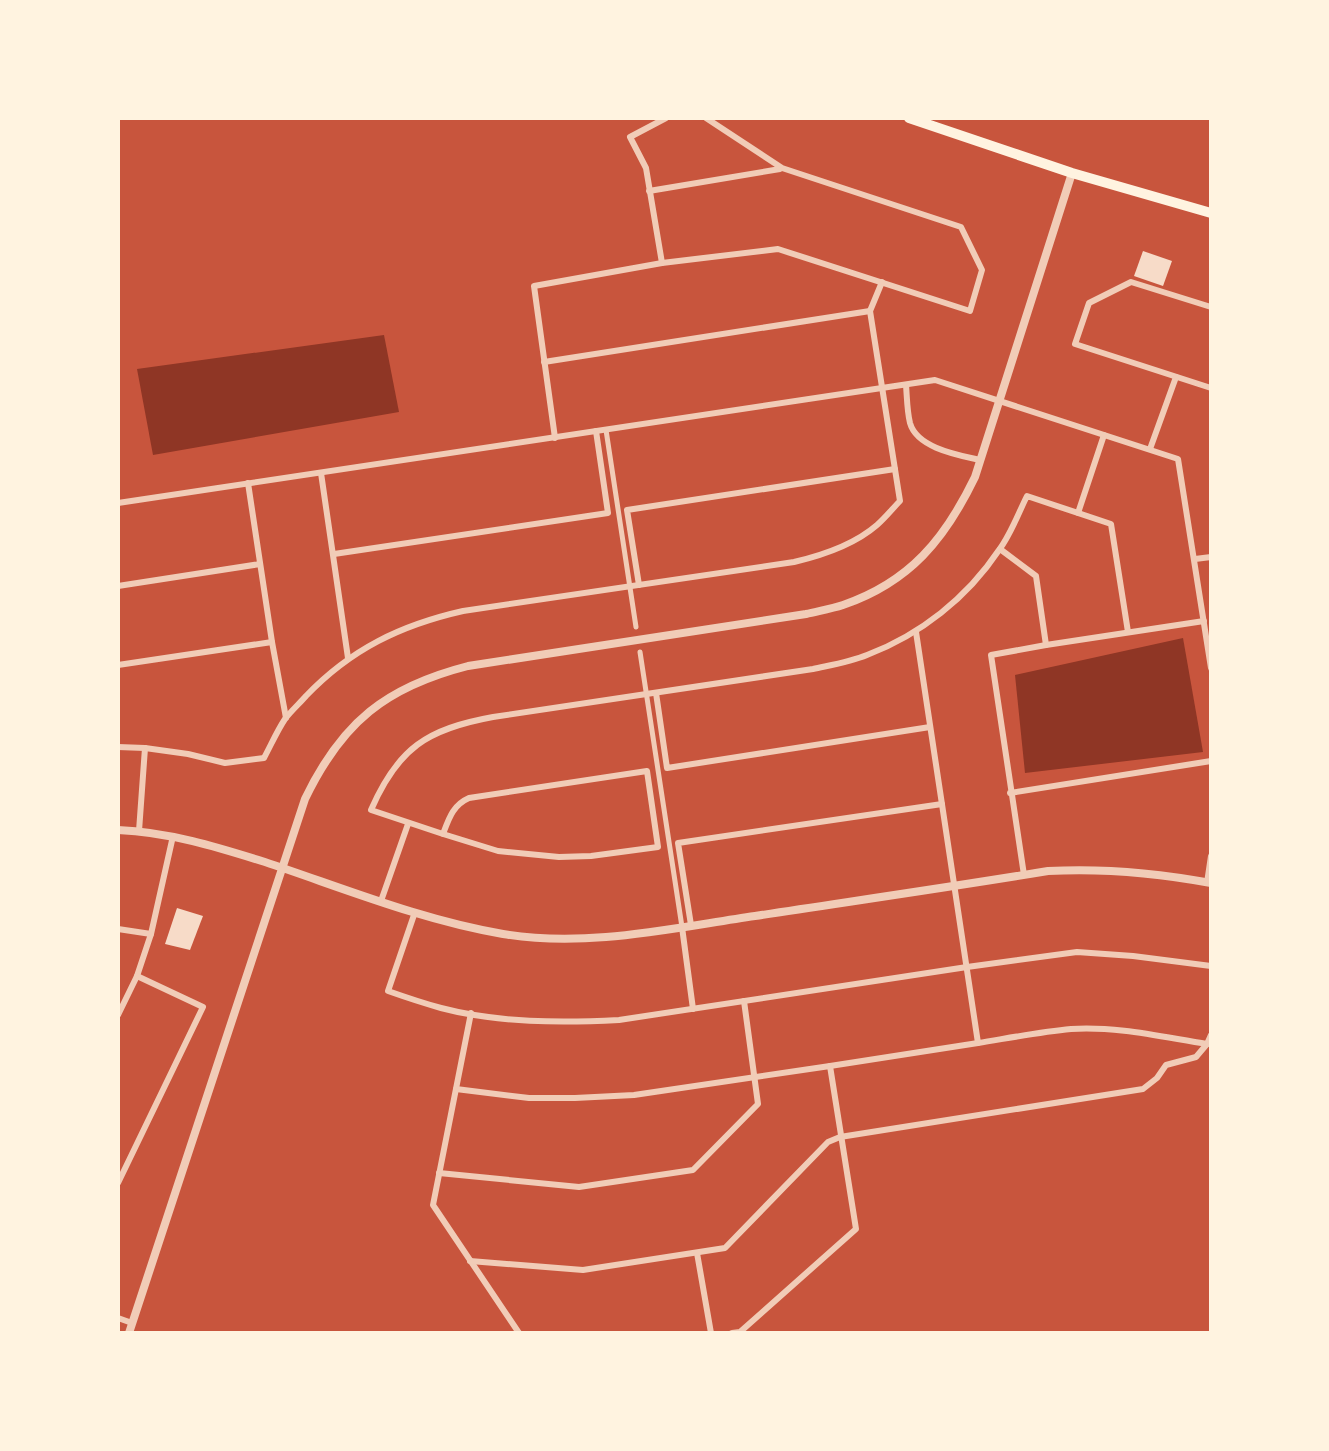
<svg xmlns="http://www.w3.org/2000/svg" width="1329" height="1451" font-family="Poppins,sans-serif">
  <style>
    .water { fill: #8f3625 }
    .building { fill: #f7dbc8 }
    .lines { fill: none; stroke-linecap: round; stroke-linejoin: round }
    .pedestrian { stroke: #f1ccb7; stroke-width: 5 }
    .minor { stroke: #f1ccb7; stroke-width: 6 }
    .tertiary { stroke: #f1ccb7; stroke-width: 8 }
    .trunk { stroke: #fff3e0; stroke-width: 10 }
  </style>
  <rect width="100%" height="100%" fill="#c8553d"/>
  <g class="water">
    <path d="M384 335 399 412 153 455 137 369Z"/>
    <path d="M1183 638 1203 752 1025 773 1015 675Z"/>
  </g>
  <g class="building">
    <path d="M1143 251 1172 261 1163 286 1134 276Z"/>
    <path d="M177 908 203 916 190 950 165 944Z"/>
  </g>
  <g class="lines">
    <g class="pedestrian">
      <path d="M606 430 636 627"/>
      <path d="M640 652 682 927"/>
    </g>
    <g class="minor">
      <path d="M649 191 780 169"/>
      <path d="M662 263 646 168 630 137 666 118"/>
      <path d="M1211 307 1131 282 1089 303 1075 344 1211 388"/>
      <path d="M544 362 870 311"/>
      <path d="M906 385C907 397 907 411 910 423 917 448 958 455 980 460"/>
      <path d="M555 438 534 286 662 263 778 249 970 311 982 270 961 227 782 168 706 118"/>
      <path d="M1150 449 1176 377"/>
      <path d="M321 473 348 658"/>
      <path d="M248 483 272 642 286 718"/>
      <path d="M118 503 935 380 1178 459 1211 668"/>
      <path d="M1078 513 1104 435"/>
      <path d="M1000 549 1036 576 1046 645"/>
      <path d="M334 554 608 513 596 431"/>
      <path d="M1195 559 1211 557"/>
      <path d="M639 585 627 510 895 469"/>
      <path d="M118 586 260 564"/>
      <path d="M118 665 272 642"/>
      <path d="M656 693 667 768 930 727"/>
      <path d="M118 747 145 748 188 754 225 763 264 758C271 745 277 731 285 719 291 711 299 704 306 696 351 649 401 625 463 611L794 562C824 555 854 545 877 525 886 517 893 508 900 501L870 311 882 282"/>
      <path d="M647 771 658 847 591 856 559 857 498 851 443 834C449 818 453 805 469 798Z"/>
      <path d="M1010 793 1211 761"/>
      <path d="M139 831 145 748"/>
      <path d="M443 834 371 810C398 748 427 729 493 717L813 669C831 665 850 662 867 655 920 635 967 598 999 550 1011 534 1018 514 1027 496L1111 524 1128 632"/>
      <path d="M1024 875 991 655 1046 645 1204 621"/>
      <path d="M1207 883 1211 856"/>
      <path d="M381 901 408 824"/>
      <path d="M415 912 388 991C405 997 423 1003 441 1008 498 1023 561 1023 619 1020L967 967 1077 952 1133 956 1211 966"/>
      <path d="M691 925 678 843 942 804"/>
      <path d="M682 927 693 1009"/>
      <path d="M118 929 151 934"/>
      <path d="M471 1013 433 1205 519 1333"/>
      <path d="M118 1015 137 976 151 934 173 836"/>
      <path d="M978 1043C1009 1038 1040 1032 1071 1029 1116 1026 1162 1037 1207 1044"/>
      <path d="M830 1066 978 1043 916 632"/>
      <path d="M456 1089 529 1098H575L634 1095 830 1066 856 1229 740 1332 732 1333"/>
      <path d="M439 1173 579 1187 693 1170 758 1104 744 1001"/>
      <path d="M118 1183 203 1007 137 976"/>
      <path d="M697 1253 711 1333"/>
      <path d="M470 1261 583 1270 725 1248 828 1142 840 1137 1143 1089 1157 1078 1166 1065 1196 1057 1207 1044 1211 1035"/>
      <path d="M118 1318 132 1323"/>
    </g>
    <g class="tertiary">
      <path d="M118 830C169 832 217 847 265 862 343 888 421 920 503 934 587 948 672 928 755 916 853 901 951 887 1048 871 1103 868 1157 873 1211 883"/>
      <path d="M129 1333 305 799C342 722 386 687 468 666L806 614C818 611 831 609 843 605 910 582 945 539 975 477L1072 173"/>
    </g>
    <path class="trunk" d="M909 118 1072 173 1211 213"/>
  </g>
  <rect width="1329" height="1451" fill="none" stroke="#fff3e0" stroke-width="240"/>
</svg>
